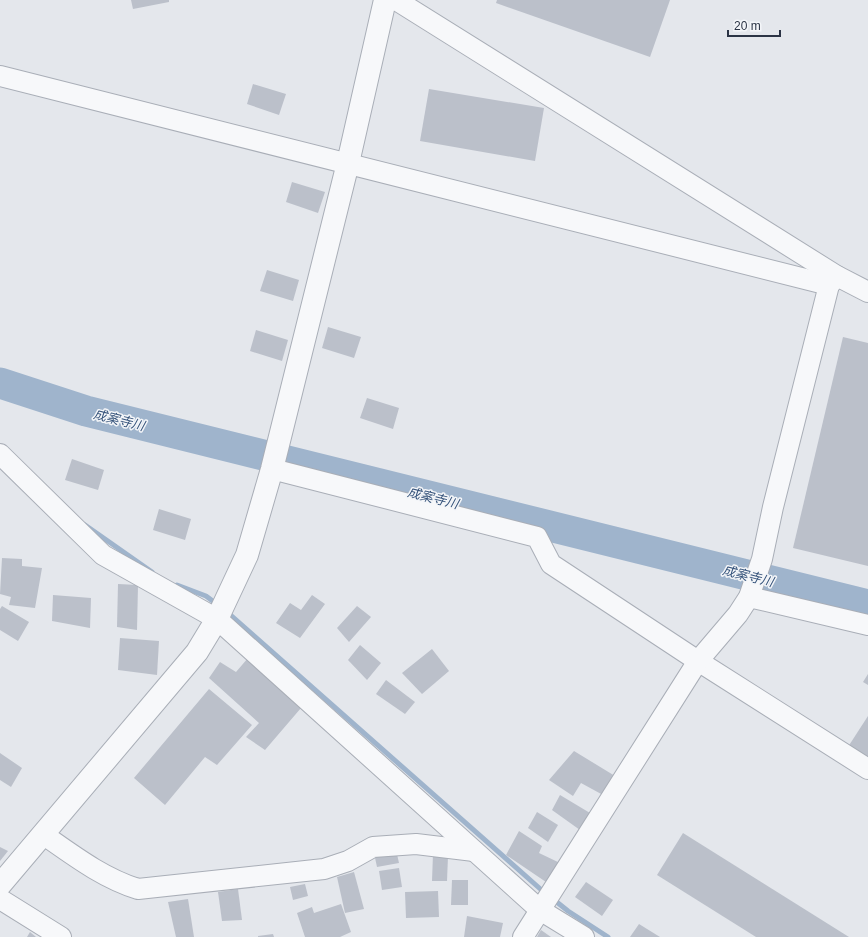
<svg xmlns="http://www.w3.org/2000/svg" width="868" height="937" font-family="Arial,'Noto Sans JP',sans-serif">
  <style>
    .lines { fill: none; stroke-linecap: round; stroke-linejoin: round }
    .stream { stroke: #9fb4cc; stroke-width: 5 }
    .river { stroke: #9fb4cc; stroke-width: 31 }
    .building { fill: #bbc0ca }
    .minor-casing { stroke: #a9aeb7; stroke-width: 22 }
    .tertiary-casing { stroke: #a9aeb7; stroke-width: 24 }
    .minor { stroke: #f7f8fa; stroke-width: 20 }
    .tertiary { stroke: #f7f8fa; stroke-width: 22 }
    .labels { text-anchor: middle; dominant-baseline: central; stroke-width: 3; stroke-linejoin: round; paint-order: stroke }
    .water-label { font-size: 13px; font-style: italic; fill: #34527a; stroke: #f4f6f9 }
  </style>
  <rect width="100%" height="100%" fill="#e4e7ec"/>
  <g class="lines">
    <g class="stream">
      <path d="M85 525 152 572"/>
      <path d="M177 585 206 596 218 605"/>
      <path d="M226 611 546 894"/>
      <path d="M553 899 568 911 608 937"/>
    </g>
    <path class="river" d="M0 383 86 411 868 605"/>
  </g>
  <g class="building">
    <path d="M131 0H169V2L133 9Z"/>
    <path d="M497 0H670L650 57 496 3Z"/>
    <path d="M253 84 286 94 279 115 247 104Z"/>
    <path d="M429 89 544 108 535 161 420 141Z"/>
    <path d="M292 182 325 192 318 213 286 202Z"/>
    <path d="M267 270 299 280 293 301 260 291Z"/>
    <path d="M328 327 361 337 354 358 322 348Z"/>
    <path d="M256 330 288 340 282 361 250 351Z"/>
    <path d="M843 337 868 343V566L793 548Z"/>
    <path d="M367 398 399 408 393 429 360 418Z"/>
    <path d="M72 459 104 470 98 490 65 480Z"/>
    <path d="M159 509 191 519 185 540 153 530Z"/>
    <path d="M2 558 22 559V566L42 568 35 608 9 605 11 597 0 594Z"/>
    <path d="M118 584 138 585 137 630 117 627Z"/>
    <path d="M53 595 91 598 90 628 52 621Z"/>
    <path d="M312 595 325 604 300 638 276 623 290 603 301 610Z"/>
    <path d="M2 606 29 622 18 641 0 630V609Z"/>
    <path d="M357 606 371 617 349 642 337 628Z"/>
    <path d="M120 638 159 641 157 675 118 670Z"/>
    <path d="M360 645 381 663 367 680 348 660Z"/>
    <path d="M432 649 449 671 422 694 402 673Z"/>
    <path d="M248 658 301 708 265 750 246 737 259 723 209 678 220 662 236 672Z"/>
    <path d="M868 674V685L863 682Z"/>
    <path d="M386 680 415 702 405 714 376 694Z"/>
    <path d="M209 689 252 725 217 765 205 757 165 805 134 778Z"/>
    <path d="M868 716V764L846 750Z"/>
    <path d="M574 751 615 776 603 795 581 783 573 796 549 780Z"/>
    <path d="M0 753 22 768 11 787 0 780Z"/>
    <path d="M560 795 590 813 580 830 552 810Z"/>
    <path d="M537 812 558 825 548 842 528 828Z"/>
    <path d="M519 831 542 846 539 853 560 863 546 882 506 855Z"/>
    <path d="M683 833 849 937H756L657 875Z"/>
    <path d="M0 847 8 851 0 861Z"/>
    <path d="M396 850 399 863 377 867 374 853Z"/>
    <path d="M433 854 448 856 447 881H432Z"/>
    <path d="M399 868 402 887 382 890 379 871Z"/>
    <path d="M354 872 364 909 345 913 337 877Z"/>
    <path d="M452 880H468V905H451Z"/>
    <path d="M586 882 613 900 602 916 575 897Z"/>
    <path d="M305 884 308 896 293 900 290 887Z"/>
    <path d="M238 889 242 920 222 921 218 892Z"/>
    <path d="M438 891 439 917 406 918 405 892Z"/>
    <path d="M188 899 194 937H176L168 902Z"/>
    <path d="M341 904 351 932 340 937H305L297 913 312 907 314 913Z"/>
    <path d="M467 916 503 923 500 937H464Z"/>
    <path d="M639 924 660 937H630Z"/>
    <path d="M541 930 551 937H537Z"/>
    <path d="M30 932 36 937H27Z"/>
    <path d="M273 934 274 937H258V936Z"/>
  </g>
  <g class="lines">
    <defs>
      <g id="minor">
        <path d="M396 0 837 276 868 292"/>
        <path d="M0 76 829 285 837 276"/>
        <path d="M0 454 103 555 217 619 540 910 584 937"/>
        <path d="M272 469 537 537 551 564 698 661 868 769"/>
        <path d="M749 597 868 625"/>
        <path d="M44 835C74 856 103 878 138 889L324 869 348 861 373 847 416 844 474 851"/>
        <path d="M0 899 61 937"/>
        <path d="M523 937 698 661 738 614 749 597 762 559 773 507 829 285"/>
      </g>
      <path id="tertiary" d="M0 885 197 652 217 619 247 555 272 469 348 163 385 0"/>
    </defs>
    <use href="#minor" class="minor-casing"/>
    <use href="#tertiary" class="tertiary-casing"/>
    <use href="#minor" class="minor"/>
    <use href="#tertiary" class="tertiary"/>
  </g>
  <g class="labels">
    <g class="water-label">
      <text transform="translate(119 420) rotate(14)">成案寺川</text>
      <text transform="translate(433 498) rotate(14)">成案寺川</text>
      <text transform="translate(748 576) rotate(14)">成案寺川</text>
    </g>
  </g>
  <path d="M728 30v6h52v-6" fill="none" stroke="#2b3445" stroke-width="2"/>
  <text x="734" y="30" font-size="12" fill="#2b3445" stroke="#f4f6f9" stroke-width="3" paint-order="stroke">20 m</text>
</svg>
